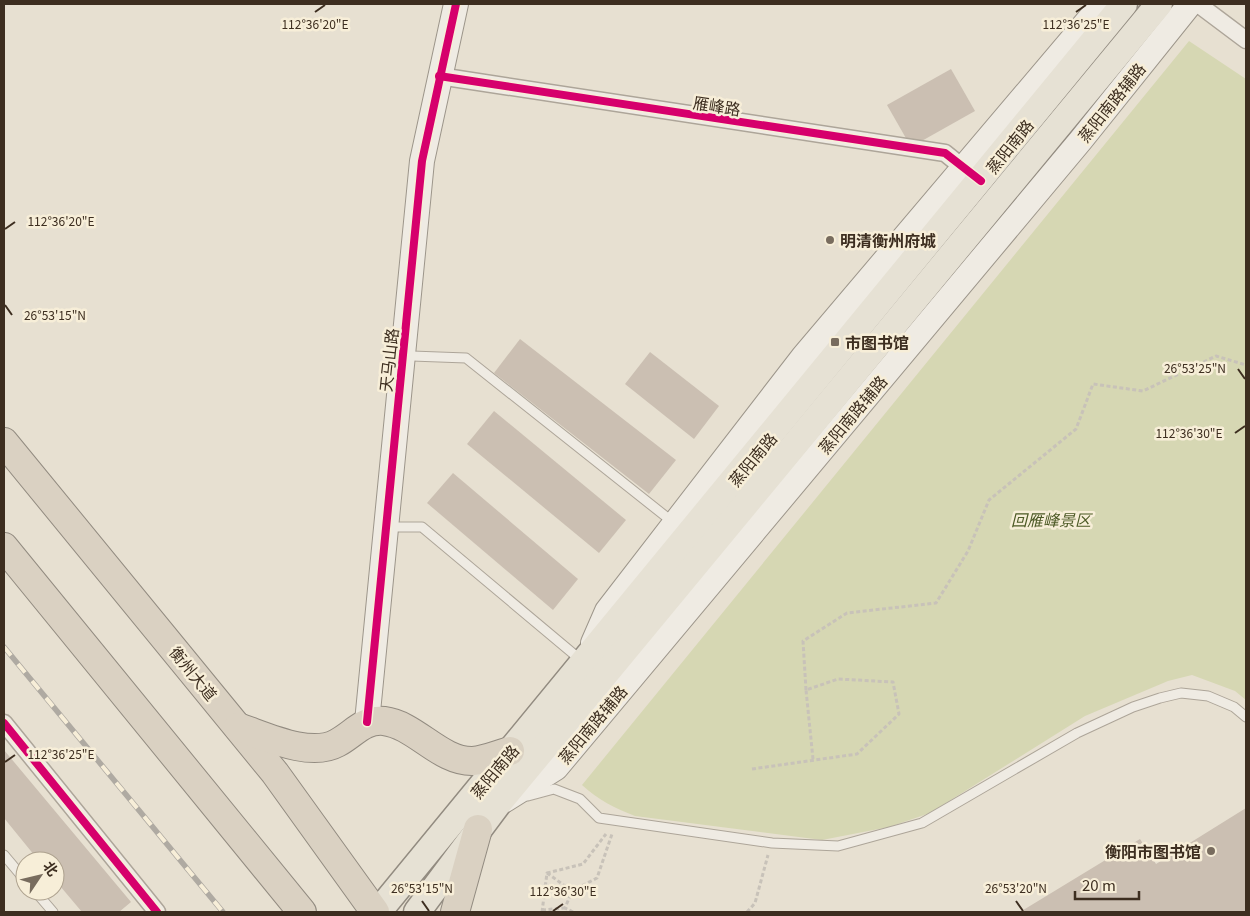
<svg xmlns="http://www.w3.org/2000/svg" width="1250" height="916" font-family="Georgia,'Noto Sans SC',serif">
  <style>
    .green { fill: #d6d7b3 }
    .building { fill: #cbbfb2 }
    .lines { fill: none; stroke-linecap: round; stroke-linejoin: round }
    .lane-casing { stroke: #ada599; stroke-width: 11 }
    .street-casing { stroke: #ada599; stroke-width: 19 }
    .secondary-casing { stroke: #9c958a; stroke-width: 26 }
    .primary-casing { stroke: #928b80; stroke-width: 29 }
    .highway-casing { stroke: #928b80; stroke-width: 30 }
    .path { stroke: #c8c2b9; stroke-width: 3; stroke-dasharray: 4 2.5; stroke-linecap: butt }
    .lane { stroke: #efebe3; stroke-width: 9 }
    .street { stroke: #efebe3; stroke-width: 16 }
    .secondary { stroke: #efebe3; stroke-width: 24 }
    .primary { stroke: #e6e1d4; stroke-width: 26 }
    .highway { stroke: #dad1c2; stroke-width: 28 }
    .rail-casing { stroke: #afaaa2; stroke-width: 5.5 }
    .rail { stroke: #f7eed8; stroke-width: 4; stroke-dasharray: 11; stroke-linecap: butt }
    .cycleway-casing { stroke: #f7eed8; stroke-width: 11 }
    .cycleway { stroke: #d6006c; stroke-width: 8 }
    .ticks { fill: none; stroke: #3d2e20; stroke-width: 2 }
    .poi-dot { fill: #786c5e; stroke: #f7eed8; stroke-width: 2 }
    .labels { text-anchor: middle; dominant-baseline: central; stroke-width: 5; stroke-linejoin: round; paint-order: stroke }
    .street-label { font-size: 16px; fill: #3d2e20; stroke: #f7eed8 }
    .poi-label { font-size: 16px; font-weight: bold; fill: #3d2e20; stroke: #f7eed8; text-anchor: start }
    .park-label { font-size: 16px; font-style: italic; fill: #4d5a26; stroke: #f7eed8 }
    .ticks-label { font-size: 12px; text-anchor: middle; fill: #3d2e20; stroke: #f7eed8; stroke-width: 5; stroke-linejoin: round; paint-order: stroke }
  </style>
  <rect width="100%" height="100%" fill="#e7e0d1"/>
  <path class="green" d="M1189 41 1246 79V700L1235 691 1192 675 1168 681 1085 716 930 813 889 827 822 840 635 816C615 808 598 800 582 785Z"/>
  <g class="building">
    <path d="M951 69 975 111 911 147 887 105Z"/>
    <path d="M520 339 676 460 649 494 494 373Z"/>
    <path d="M650 352 719 406 694 439 625 384Z"/>
    <path d="M494 411 626 520 599 553 467 444Z"/>
    <path d="M453 473 578 579 553 610 427 503Z"/>
    <path d="M4 750 131 902 119 912H82L55 880V861H39L4 818Z"/>
    <path d="M1246 808V912H1020L1140 839 1156 864Z"/>
  </g>
  <g class="lines">
    <defs>
      <g id="lane">
        <path d="M412 356 466 358 674 523"/>
        <path d="M398 527H422L582 661"/>
        <path d="M528 796 554 789 580 799 599 818 772 843 838 846 922 823 1077 733 1133 707 1160 698 1181 693 1208 696 1234 707 1246 717"/>
        <path d="M4 855 25 880"/>
        <path d="M35 891 53 912"/>
      </g>
      <g id="street">
        <path d="M1198 4 1246 40"/>
        <path d="M439 76 945 153 971 174"/>
        <path d="M4 723 157 912"/>
      </g>
      <g id="secondary">
        <path d="M593 643 607 611 803 357 1102 4"/>
        <path d="M367 722 422 161 456 4"/>
        <path d="M505 800 556 768 1081 140 1190 4"/>
      </g>
      <g id="primary">
        <path d="M378 912 1124 4"/>
        <path d="M417 912 497 805 1159 4"/>
      </g>
      <g id="highway">
        <path d="M4 442 275 773 375 912"/>
        <path d="M4 547 302 912"/>
        <path d="M238 727C265 736 310 758 337 743 354 734 363 719 384 721 416 725 440 762 473 761 485 760 499 754 510 751"/>
        <path d="M455 912 478 829"/>
      </g>
    </defs>
    <use href="#lane" class="lane-casing"/>
    <use href="#street" class="street-casing"/>
    <use href="#secondary" class="secondary-casing"/>
    <use href="#primary" class="primary-casing"/>
    <use href="#highway" class="highway-casing"/>
    <g class="path">
      <path d="M806 690 803 641 847 613 936 603 968 551 989 500 1076 429 1093 384 1143 391 1216 356 1246 365"/>
      <path d="M752 769 857 754 899 714 893 682 838 679 806 690 813 759"/>
      <path d="M547 873 572 891"/>
      <path d="M542 910 565 908"/>
      <path d="M542 912 547 873 583 864 606 834"/>
      <path d="M573 912 565 908 572 891 597 878 612 834"/>
      <path d="M747 912 755 903 768 855"/>
    </g>
    <use href="#lane" class="lane"/>
    <use href="#street" class="street"/>
    <use href="#secondary" class="secondary"/>
    <use href="#primary" class="primary"/>
    <use href="#highway" class="highway"/>
    <defs>
      <path id="rail" d="M4 647 223 912"/>
    </defs>
    <use href="#rail" class="rail-casing"/>
    <use href="#rail" class="rail"/>
    <defs>
      <g id="cycleway">
        <path d="M439 76 945 153 981 181"/>
        <path d="M367 722 422 161 456 4"/>
        <path d="M4 723 157 912"/>
      </g>
    </defs>
    <use href="#cycleway" class="cycleway-casing"/>
    <use href="#cycleway" class="cycleway"/>
  </g>
  <path class="ticks" d="M315 12 325 5M1076 12 1086 5M5 229 15 222M5 305 12 315M1238 369 1245 379M1235 433 1245 426M5 762 15 755M422 901 429 911M1016 901 1023 911M553 911 563 904"/>
  <g class="poi-dot">
    <circle cx="830" cy="240" r="5"/>
    <rect x="830" y="337" width="10" height="10" rx="2.5"/>
    <circle cx="1211" cy="851" r="5"/>
  </g>
  <g class="labels">
    <g class="street-label">
      <text transform="translate(1111 102) rotate(-51)">蒸阳南路辅路</text>
      <text transform="translate(717 105) rotate(9)">雁峰路</text>
      <text transform="translate(1009 146) rotate(-51)">蒸阳南路</text>
      <text transform="translate(388 360) rotate(-84)">天马山路</text>
      <text transform="translate(852 414) rotate(-50)">蒸阳南路辅路</text>
      <text transform="translate(752 459) rotate(-50)">蒸阳南路</text>
      <text transform="translate(194 673) rotate(51)">衡州大道</text>
      <text transform="translate(592 724) rotate(-50)">蒸阳南路辅路</text>
      <text transform="translate(494 771) rotate(-50)">蒸阳南路</text>
    </g>
    <g class="poi-label">
      <text x="840" y="240">明清衡州府城</text>
      <text x="845" y="342">市图书馆</text>
      <text x="1201" y="851" text-anchor="end">衡阳市图书馆</text>
    </g>
    <g class="park-label">
      <text x="1051" y="519">回雁峰景区</text>
    </g>
  </g>
  <g class="ticks-label">
    <text x="315" y="29">112°36'20"E</text>
    <text x="1076" y="29">112°36'25"E</text>
    <text x="61" y="226">112°36'20"E</text>
    <text x="55" y="320">26°53'15"N</text>
    <text x="1195" y="373">26°53'25"N</text>
    <text x="1189" y="438">112°36'30"E</text>
    <text x="61" y="759">112°36'25"E</text>
    <text x="422" y="893">26°53'15"N</text>
    <text x="1016" y="893">26°53'20"N</text>
    <text x="563" y="896">112°36'30"E</text>
  </g>
  <rect width="1250" height="916" fill="none" stroke="#3d2e20" stroke-width="10"/>
  <g transform="translate(40 876) rotate(55)"><circle r="24" fill="#f7eed8" stroke="#ada18e"/>
  <path d="M0-4L9 19L0 12L-9 19Z" fill="#786c5e"/>
  <text y="-8" font-size="14" font-weight="bold" text-anchor="middle" fill="#3d2e20">北</text>
  </g>
  <path d="M1075 891v8h64v-8" fill="none" stroke="#3d2e20" stroke-width="2.5"/>
  <text x="1082" y="891" font-size="15" fill="#3d2e20" stroke="#f7eed8" stroke-width="4" paint-order="stroke">20 m</text>
</svg>
